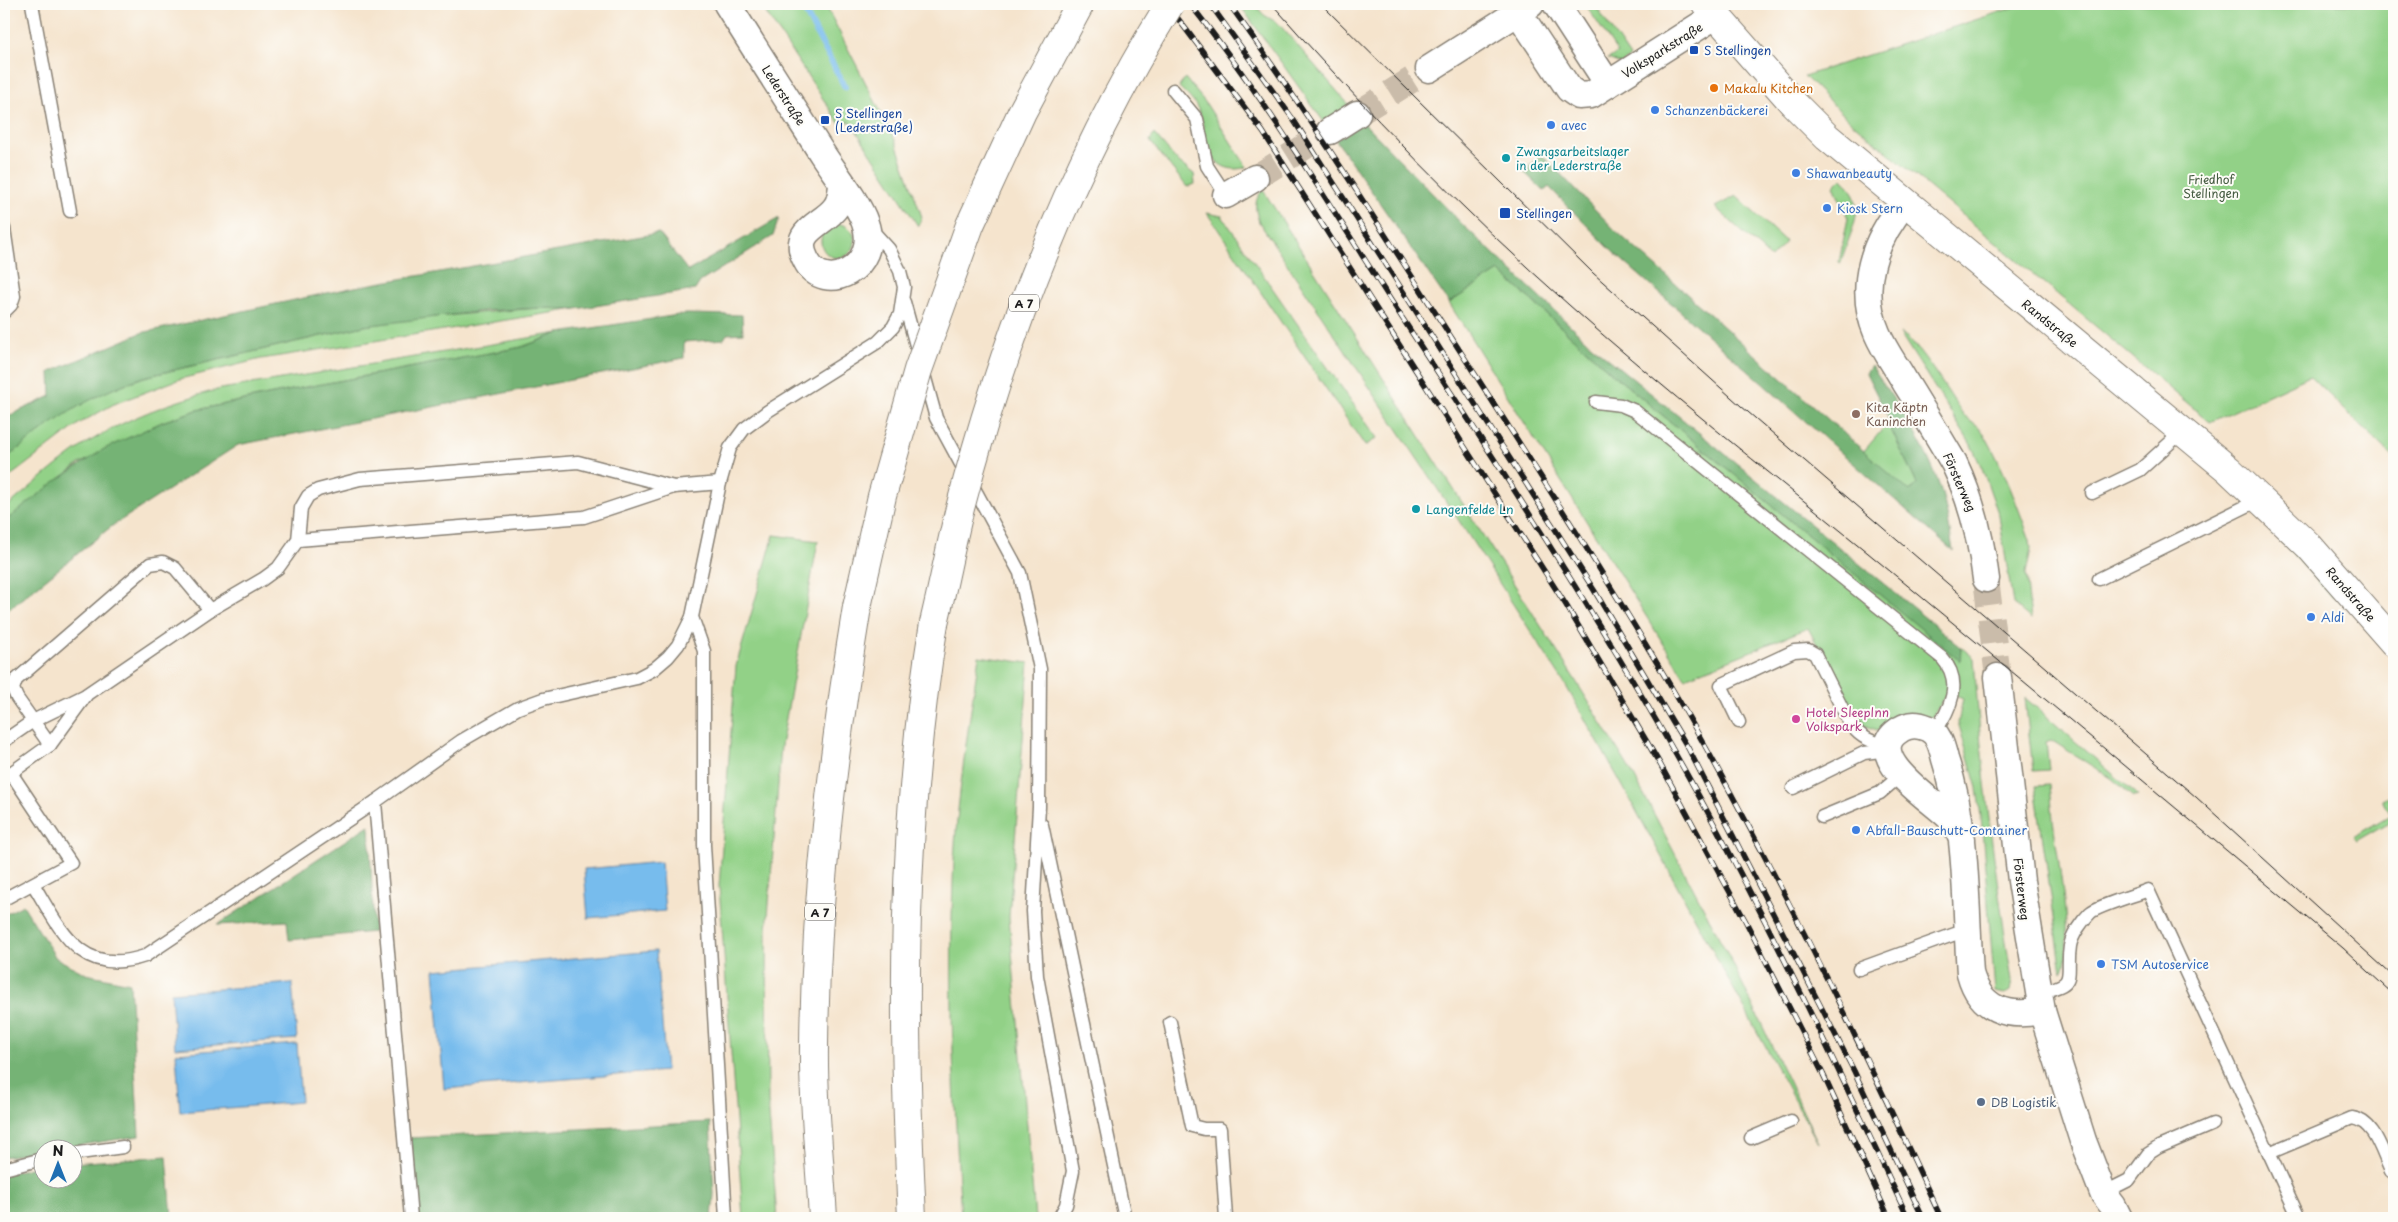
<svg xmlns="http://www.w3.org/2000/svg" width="2398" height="1222" font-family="'Playpen Sans',sans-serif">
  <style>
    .green { fill: #92d187; stroke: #577652 }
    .forest { fill: #75b374; stroke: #486848 }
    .water { fill: #77bced; stroke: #4a6c84 }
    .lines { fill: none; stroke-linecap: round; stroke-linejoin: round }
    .stream { stroke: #77bced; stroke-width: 6 }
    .street-tunnel { stroke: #cabcaa; stroke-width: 26; stroke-dasharray: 26 13; stroke-linecap: butt }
    .lane-casing { stroke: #888074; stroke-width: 15 }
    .street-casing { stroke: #888074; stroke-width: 29 }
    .secondary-casing { stroke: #888074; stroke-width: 30 }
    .highway-casing { stroke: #888074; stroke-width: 30 }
    .lane { stroke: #fff; stroke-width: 12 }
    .street { stroke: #fff; stroke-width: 26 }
    .secondary { stroke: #fff; stroke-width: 28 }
    .highway { stroke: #fff; stroke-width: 28 }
    .tram { stroke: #1c1c1c; stroke-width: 1 }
    .rail-casing { stroke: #1c1c1c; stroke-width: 5.5 }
    .rail { stroke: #fdfcf7; stroke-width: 4; stroke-dasharray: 11; stroke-linecap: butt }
    .highway-bridge-casing { stroke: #888074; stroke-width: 30; stroke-linecap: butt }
    .highway-bridge { stroke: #fff; stroke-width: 28 }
    .transit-dot { fill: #1a4fb4; stroke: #fdfcf7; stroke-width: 2 }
    .food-dot { fill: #e8710a; stroke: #fdfcf7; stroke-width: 2 }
    .shop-dot { fill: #3f7fe0; stroke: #fdfcf7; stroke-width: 2 }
    .culture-dot { fill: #0f9aa8; stroke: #fdfcf7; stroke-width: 2 }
    .education-dot { fill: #8d6e63; stroke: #fdfcf7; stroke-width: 2 }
    .hotel-dot { fill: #d1479c; stroke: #fdfcf7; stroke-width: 2 }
    .service-dot { fill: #5c6f8a; stroke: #fdfcf7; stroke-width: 2 }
    .labels { text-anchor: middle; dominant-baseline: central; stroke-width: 4; stroke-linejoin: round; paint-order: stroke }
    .shield { fill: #fdfcf7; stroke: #605f5e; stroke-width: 1 }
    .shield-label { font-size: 11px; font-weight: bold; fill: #1c1c1c }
    .street-label { font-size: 12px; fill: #1c1c1c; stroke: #fdfcf7 }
    .transit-label { font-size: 12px; fill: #164399; stroke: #fdfcf7; text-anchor: start }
    .food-label { font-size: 12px; fill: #c56008; stroke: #fdfcf7; text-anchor: start }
    .shop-label { font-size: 12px; fill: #366cbe; stroke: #fdfcf7; text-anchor: start }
    .culture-label { font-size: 12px; fill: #0d838f; stroke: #fdfcf7; text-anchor: start }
    .park-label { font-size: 12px; fill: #455b41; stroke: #fdfcf7 }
    .education-label { font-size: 12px; fill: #785e54; stroke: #fdfcf7; text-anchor: start }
    .hotel-label { font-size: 12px; fill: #b23c85; stroke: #fdfcf7; text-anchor: start }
    .service-label { font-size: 12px; fill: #4e5e75; stroke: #fdfcf7; text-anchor: start }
  </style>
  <rect width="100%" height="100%" fill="#fdfcf7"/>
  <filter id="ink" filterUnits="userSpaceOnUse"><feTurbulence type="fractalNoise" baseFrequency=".02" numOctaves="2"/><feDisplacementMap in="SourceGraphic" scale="10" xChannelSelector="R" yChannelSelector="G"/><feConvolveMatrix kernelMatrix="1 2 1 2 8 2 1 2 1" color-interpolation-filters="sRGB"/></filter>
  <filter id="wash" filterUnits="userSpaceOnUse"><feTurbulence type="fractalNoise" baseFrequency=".0096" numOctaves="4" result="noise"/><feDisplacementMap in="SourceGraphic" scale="20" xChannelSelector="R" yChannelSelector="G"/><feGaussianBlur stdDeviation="1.12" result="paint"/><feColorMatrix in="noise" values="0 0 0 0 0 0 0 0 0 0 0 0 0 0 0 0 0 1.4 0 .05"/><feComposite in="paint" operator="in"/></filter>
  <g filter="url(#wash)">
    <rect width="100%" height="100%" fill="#f5e4cd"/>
    <g class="green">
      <path d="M760 4H825L895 140 922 217 918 226 850 121 841 126Z"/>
      <path d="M1239 4H1254L1264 15 1278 23 1350 106 1324 122Z"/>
      <path d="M1585 4H1594L1630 57 1621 64 1608 59 1618 53Z"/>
      <path d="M2024 4H2394V458L2310 376 2210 422 1849 120 1804 76Z"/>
      <path d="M1185 78 1205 102 1247 167C1228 173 1214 165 1207 146 1203 135 1204 122 1199 111 1195 102 1186 94 1179 87Z"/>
      <path d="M1154 134 1179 163 1194 174 1195 184 1187 187 1150 141Z"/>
      <path d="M1842 178C1871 207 1849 230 1841 263L1839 262 1848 218 1834 186Z"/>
      <path d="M1263 190 1574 678 1634 776 1733 964 1818 1143 1621 783 1566 686 1465 530 1259 222C1255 209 1253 201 1263 190Z"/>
      <path d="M1736 196 1786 242 1771 258 1715 207Z"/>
      <path d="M1207 213 1222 216 1377 438 1365 446Z"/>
      <circle cx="838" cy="241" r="17"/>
      <path d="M1499 271 1615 376 1960 660 1961 647 1974 658C1981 766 1995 874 2012 980L2010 991 2005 994 1995 992 1981 817 1977 788 1958 722 1963 699 1948 693 1932 717 1892 719 1882 732 1866 726 1862 727 1808 628 1685 678 1449 303Z"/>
      <path d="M539 308 576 309 261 359 180 379 114 404 80 423 4 481V460C26 443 48 424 72 408 94 394 119 386 144 377L364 326 420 318Z"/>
      <path d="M559 333 522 347 306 387 197 410 162 422 79 464 4 522V509C30 488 56 464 84 445 126 418 173 401 221 389Z"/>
      <path d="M1900 333C1917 339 1951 398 1963 414 1969 422 1980 426 1985 435 2004 469 2017 504 2030 540L2031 549 2026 573 2031 619 2013 604 1999 516 1982 468 1970 443Z"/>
      <path d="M1888 423 1917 484 1910 492 1863 452Z"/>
      <path d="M774 535 818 541 781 746 767 930 768 1101 777 1218H743L719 886 736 666Z"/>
      <path d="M2283 536 2337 594 2333 598 2279 539Z"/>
      <path d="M979 656 1029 663 1009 917 1035 1218H961C954 1099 948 979 954 859 958 791 969 724 979 656Z"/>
      <path d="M2025 698 2037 708 2138 796 2134 797 2111 778 2051 740 2046 742 2049 770 2033 771Z"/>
      <path d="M2050 785C2052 801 2052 818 2055 835 2058 860 2075 955 2062 972L2035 786Z"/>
      <path d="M2389 797 2394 806V819L2356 841 2353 837 2390 815 2382 800Z"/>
    </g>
    <g class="forest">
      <path d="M1363 122 1464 226 1588 342 1961 647 1960 661 1615 376 1499 271 1449 303 1336 140Z"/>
      <path d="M1541 154 1617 232 1910 492 1917 484 1888 423V417L1866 373 1871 366C1898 405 1926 445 1941 490 1947 510 1950 531 1953 551L1614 253 1549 187 1544 191 1524 172Z"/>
      <path d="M779 218 773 236 700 282 695 290 576 309 539 308 484 311 364 326 144 377C85 397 52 422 4 460V418L51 396 50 372 141 333 355 287 659 233 688 271Z"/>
      <path d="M685 314 742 315 743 333 727 334 724 339 684 342V358L238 445 112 526 4 613V522L56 481 104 449 162 422 197 410 306 387 522 347 559 333Z"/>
      <path d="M369 825 374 932 289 940 287 921 217 925Z"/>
      <path d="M23 905 56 958 86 974 130 983 139 1136 4 1157V915Z"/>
      <path d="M710 1122 714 1194 712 1218H417L410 1138Z"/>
      <path d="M167 1156 172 1218H4V1175L6 1174 42 1165V1180H72L73 1163Z"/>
    </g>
    <g class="water">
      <path d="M661 862 665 911 588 918 584 869Z"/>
      <path d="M656 951 666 1071 444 1089 434 970Z"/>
      <path d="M292 983 297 1039 175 1048 171 993Z"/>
      <path d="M297 1044 301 1102 180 1112 176 1053Z"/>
    </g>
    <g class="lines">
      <path class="stream" d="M801 4 845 87"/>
    </g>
  </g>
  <g filter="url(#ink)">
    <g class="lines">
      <g class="street-tunnel">
        <path d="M1357 114 1429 69"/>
        <path d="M1255 178 1330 131"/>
        <path d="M1986 579 1998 677"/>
      </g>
      <defs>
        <g id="lane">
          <path d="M32 4 70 211"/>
          <path d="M1173 90 1197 119 1207 166 1226 195"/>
          <path d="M4 228 14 296 11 305 4 312"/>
          <path d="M904 302 936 418 1020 573 1040 669 1039 807 1033 911 1037 976 1073 1171 1066 1205 1059 1218"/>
          <path d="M1596 402 1621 405 1635 411 1942 658C1964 682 1950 710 1934 733"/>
          <path d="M2092 493 2140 470 2183 431"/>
          <path d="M298 540 584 517 674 487"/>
          <path d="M2099 579 2261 499"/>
          <path d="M1739 722 1721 685 1794 651 1808 650 1815 654 1850 724C1861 738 1872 743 1889 745"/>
          <path d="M4 741 33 721 86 695"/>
          <path d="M50 745 17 698 13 689 16 680 150 564 163 562 175 568 210 610"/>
          <path d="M4 778 50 745 87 694 210 610 263 579 278 568 298 540 301 508 308 496 318 490 360 479 578 462 674 487 720 483"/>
          <path d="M1793 788 1864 753 1889 750"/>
          <path d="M375 802 411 1218"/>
          <path d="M1822 817 1880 793 1901 775"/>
          <path d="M1042 825 1125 1218"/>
          <path d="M33 884C61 930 80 978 145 956L375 802 461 741 518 708 543 699 637 678 654 669 668 657 678 645 692 617"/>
          <path d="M4 899 71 863 11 773"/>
          <path d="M1859 969 1955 934 1968 932"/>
          <path d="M2038 992C2080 984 2065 978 2070 946 2072 935 2082 921 2090 913 2097 906 2136 895 2148 890L2299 1218"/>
          <path d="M1170 1022 1192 1126 1204 1129H1220L1226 1218"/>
          <path d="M1751 1138 1791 1121"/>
          <path d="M2269 1153 2352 1118C2375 1121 2382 1153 2391 1171L2394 1170"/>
          <path d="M72 1154 123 1147"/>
          <path d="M4 1169 42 1159"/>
          <path d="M2103 1193 2129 1180 2148 1154 2159 1147 2213 1124"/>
          <path d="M726 1218 704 845V651L692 617 720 483 730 448 744 429 768 411 878 342 893 327 900 314 904 287 900 271 889 249 869 227"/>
        </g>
        <g id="street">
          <path d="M727 4C758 54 791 105 823 155 834 172 859 204 865 223 881 267 824 297 806 260 790 230 824 225 836 207 841 200 841 193 842 185"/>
          <path d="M1556 4 1608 84"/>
          <path d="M1518 12 1569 89 1579 96 1591 95 1715 16"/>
          <path d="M1429 69 1531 4"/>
          <path d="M1330 131 1357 114"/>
          <path d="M1226 195 1255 178"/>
          <path d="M1905 203C1874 239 1857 287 1877 333 1884 350 1896 366 1905 382 1922 409 1938 436 1954 463 1972 501 1981 538 1986 579"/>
          <path d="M1998 677 2021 881 2042 1011 2083 1141 2103 1193 2113 1206 2119 1218"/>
          <path d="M1962 839C1959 832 1956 825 1951 819 1935 801 1857 755 1901 729 1909 724 1918 724 1927 728 1939 733 1942 747 1945 759 1968 829 1965 901 1970 973 1980 1010 2007 1018 2042 1011"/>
        </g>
        <path id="secondary" d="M1706 4 1793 103 1827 137 2229 470 2309 546 2394 643"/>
        <g id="highway">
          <path d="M823 1218C820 1162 813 1104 814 1048 815 900 833 753 857 607"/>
          <path d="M912 1218C902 1017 901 822 934 623"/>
        </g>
      </defs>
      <use href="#lane" class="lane-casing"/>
      <use href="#street" class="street-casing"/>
      <use href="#secondary" class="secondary-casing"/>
      <use href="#highway" class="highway-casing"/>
      <use href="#lane" class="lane"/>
      <use href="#street" class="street"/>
      <use href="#secondary" class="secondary"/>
      <use href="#highway" class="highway"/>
      <g class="tram">
        <path d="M1272 4C1365 110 1464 212 1569 305 1664 390 1764 468 1862 548 2023 680 2183 814 2343 948L2394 995"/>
        <path d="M1321 4 1593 273 1741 406 2196 797 2394 977"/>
      </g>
      <defs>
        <g id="rail">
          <path d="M1167 4 1263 132 1566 605 1660 764 1745 920 1823 1074 1889 1218"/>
          <path d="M1190 4C1272 107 1340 223 1412 333 1503 472 1594 611 1676 755 1761 905 1835 1062 1908 1218"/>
          <path d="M1210 4 1293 119 1594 590 1688 748 1854 1071 1923 1218"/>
          <path d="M1229 4C1308 113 1380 227 1453 340 1537 471 1623 601 1700 737 1788 894 1866 1055 1941 1218"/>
        </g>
      </defs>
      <use href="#rail" class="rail-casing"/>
      <use href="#rail" class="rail"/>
      <defs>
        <g id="highway-bridge">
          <path d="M857 607 882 496 918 370 970 225 1022 112 1080 4"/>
          <path d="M934 623C943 586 950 549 959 512 1005 334 1073 160 1170 4"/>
        </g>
      </defs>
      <use href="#highway-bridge" class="highway-bridge-casing"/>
      <use href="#highway-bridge" class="highway-bridge"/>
    </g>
  </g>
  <g class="transit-dot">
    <rect x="1689" y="45" width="10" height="10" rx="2.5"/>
    <rect x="820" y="115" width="10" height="10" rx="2.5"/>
    <rect x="1499" y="207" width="12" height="12" rx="2.5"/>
  </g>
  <circle class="food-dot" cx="1714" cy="88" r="5"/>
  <g class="shop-dot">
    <circle cx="1655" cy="110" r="5"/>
    <circle cx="1551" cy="125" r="5"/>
    <circle cx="1796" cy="173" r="5"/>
    <circle cx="1827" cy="208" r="5"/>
    <circle cx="2311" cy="617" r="5"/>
    <circle cx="1856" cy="830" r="5"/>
    <circle cx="2101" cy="964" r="5"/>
  </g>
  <g class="culture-dot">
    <circle cx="1506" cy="158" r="5"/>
    <circle cx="1416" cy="509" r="5"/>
  </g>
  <circle class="education-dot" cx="1856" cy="414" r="5"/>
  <circle class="hotel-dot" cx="1796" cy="719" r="5"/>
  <circle class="service-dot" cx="1981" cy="1102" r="5"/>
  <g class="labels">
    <g class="shield">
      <rect x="1009" y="294.5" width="30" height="17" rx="4"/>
      <rect x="805" y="903.5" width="30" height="17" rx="4"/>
    </g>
    <g class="shield-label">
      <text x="1024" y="303">A 7</text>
      <text x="820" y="912">A 7</text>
    </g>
    <g class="street-label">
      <text transform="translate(1662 50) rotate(-32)">Volksparkstraße</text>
      <text transform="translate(784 95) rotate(57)">Lederstraße</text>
      <text transform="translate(2050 323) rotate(39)">Randstraße</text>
      <text transform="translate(1960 482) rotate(66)">Försterweg</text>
      <text transform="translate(2351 594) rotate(49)">Randstraße</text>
      <text transform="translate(2022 889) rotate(83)">Försterweg</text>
    </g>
    <g class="transit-label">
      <text x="1704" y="50">S Stellingen</text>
      <text x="835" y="113">S Stellingen<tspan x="835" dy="14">(Lederstraße)</tspan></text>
      <text x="1516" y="213">Stellingen</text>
    </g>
    <g class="food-label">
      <text x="1724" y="88">Makalu Kitchen</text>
    </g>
    <g class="shop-label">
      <text x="1665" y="110">Schanzenbäckerei</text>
      <text x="1561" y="125">avec</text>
      <text x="1806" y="173">Shawanbeauty</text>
      <text x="1837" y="208">Kiosk Stern</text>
      <text x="2321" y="617">Aldi</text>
      <text x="1866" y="830">Abfall-Bauschutt-Container</text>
      <text x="2111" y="964">TSM Autoservice</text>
    </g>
    <g class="culture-label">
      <text x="1516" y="151">Zwangsarbeitslager<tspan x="1516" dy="14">in der Lederstraße</tspan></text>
      <text x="1426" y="509">Langenfelde Ln</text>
    </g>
    <g class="park-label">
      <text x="2211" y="179">Friedhof<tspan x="2211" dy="14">Stellingen</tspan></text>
    </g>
    <g class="education-label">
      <text x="1866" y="407">Kita Käptn<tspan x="1866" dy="14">Kaninchen</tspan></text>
    </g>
    <g class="hotel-label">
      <text x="1806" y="712">Hotel SleepInn<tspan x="1806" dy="14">Volkspark</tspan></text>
    </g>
    <g class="service-label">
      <text x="1991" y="1102">DB Logistik</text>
    </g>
  </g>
  <rect width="2398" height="1222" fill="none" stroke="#fdfcf7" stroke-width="20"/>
  <g transform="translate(58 1164)"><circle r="24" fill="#fdfcf7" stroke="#a3a29f"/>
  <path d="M0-4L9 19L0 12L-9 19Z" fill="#1f6fb2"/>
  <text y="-8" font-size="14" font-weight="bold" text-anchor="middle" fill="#1c1c1c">N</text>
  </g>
</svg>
